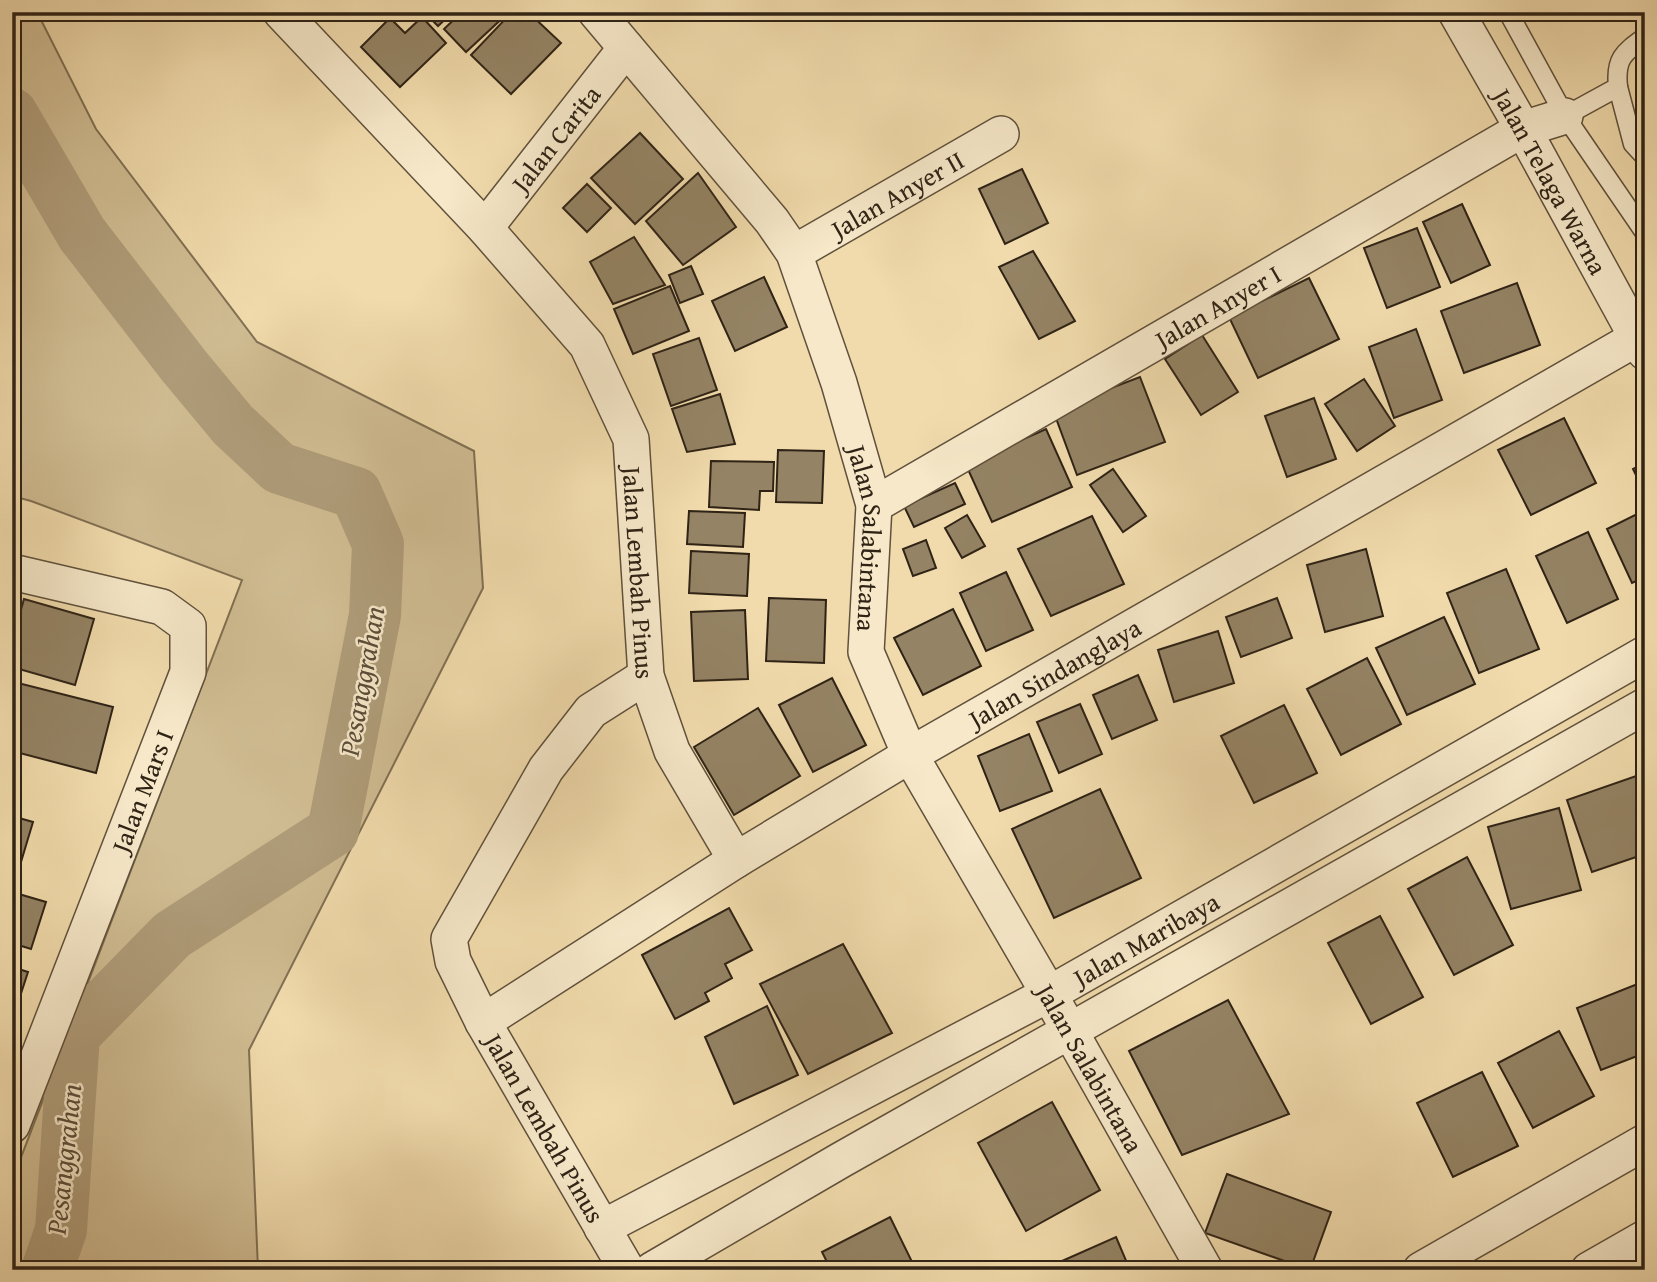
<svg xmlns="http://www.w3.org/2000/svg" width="1657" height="1282" font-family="'Gentium Book Plus',serif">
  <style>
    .green { fill: #d0bc92; stroke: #807054; stroke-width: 2 }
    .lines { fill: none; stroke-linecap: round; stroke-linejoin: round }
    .river { stroke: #af9c79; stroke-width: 52 }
    .building { fill: #948364; stroke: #2f2316; stroke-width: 2 }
    .service-casing { stroke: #60513c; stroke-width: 21 }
    .minor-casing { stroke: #60513c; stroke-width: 38 }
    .service { stroke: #f6e8c9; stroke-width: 18 }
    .minor { stroke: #f6e8c9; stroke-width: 35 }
    .labels { text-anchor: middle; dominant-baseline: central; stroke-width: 5; stroke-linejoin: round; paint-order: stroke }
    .street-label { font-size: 26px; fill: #2f2316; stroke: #f6e8c9 }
    .water-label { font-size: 28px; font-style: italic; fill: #5c4d39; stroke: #f6e8c9 }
  </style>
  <rect width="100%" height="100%" fill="#f1dbac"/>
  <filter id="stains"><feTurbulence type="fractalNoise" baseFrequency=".00286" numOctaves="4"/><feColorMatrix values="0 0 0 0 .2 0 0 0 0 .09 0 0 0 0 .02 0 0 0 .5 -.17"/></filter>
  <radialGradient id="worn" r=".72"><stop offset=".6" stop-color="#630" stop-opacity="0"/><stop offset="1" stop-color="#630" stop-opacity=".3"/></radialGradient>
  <path class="green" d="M12 12H37L96 129 257 342 474 451 483 588 249 1050 258 1270H12V1181L242 580 31 501 12 496Z"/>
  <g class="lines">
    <path class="river" d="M12 114 82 234 184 366 233 425 279 468 356 493 378 544 375 615 333 831 172 935 74 1035 61 1230 47 1270"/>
  </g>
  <g class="building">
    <path d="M424 12H453L438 26Z"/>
    <path d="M462 12H509L466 52 444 29Z"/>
    <path d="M512 12H528L561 43 511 94 471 55Z"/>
    <path d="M422 17 446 43 400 87 361 47 390 18 405 33Z"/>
    <path d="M1645 80V120L1640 99Z"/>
    <path d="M640 133 683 179 635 224 591 178Z"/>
    <path d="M1022 169 1048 223 1005 244 979 189Z"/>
    <path d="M698 173 736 227 683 265 646 221Z"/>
    <path d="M587 184 611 208 587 232 563 208Z"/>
    <path d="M1462 204 1490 265 1451 283 1423 222Z"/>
    <path d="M1417 228 1440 287 1387 308 1364 248Z"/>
    <path d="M634 237 665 285 613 304 590 262Z"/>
    <path d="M1033 251 1075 321 1039 339 999 267Z"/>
    <path d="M691 266 703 294 680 303 669 275Z"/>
    <path d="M764 277 787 327 735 351 712 301Z"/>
    <path d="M1309 278 1339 339 1258 378 1229 317Z"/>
    <path d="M1517 283 1540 345 1464 373 1441 311Z"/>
    <path d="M670 286 689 331 633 354 614 309Z"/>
    <path d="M1416 329 1442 400 1394 418 1369 347Z"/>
    <path d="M1202 335 1238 392 1201 415 1165 359Z"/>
    <path d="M699 338 717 390 671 406 653 354Z"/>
    <path d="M1140 377 1165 442 1077 475 1053 410Z"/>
    <path d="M1364 379 1395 426 1357 451 1325 404Z"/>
    <path d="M720 394 735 444 687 452 672 409Z"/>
    <path d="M1314 398 1336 459 1287 477 1265 416Z"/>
    <path d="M1564 418 1596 483 1531 515 1498 450Z"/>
    <path d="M1046 429 1072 487 992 522 966 465Z"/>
    <path d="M778 450 824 451 822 503 776 502Z"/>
    <path d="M711 461 774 462 773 491H760L759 510 709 507Z"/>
    <path d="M1645 463V494L1633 469Z"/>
    <path d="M1113 469 1146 516 1123 532 1090 485Z"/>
    <path d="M955 483 965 504 914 527 904 506Z"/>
    <path d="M1645 510V577L1632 583 1607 529Z"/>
    <path d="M689 511 745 513 743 547 687 544Z"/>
    <path d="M967 515 985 546 962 558 945 528Z"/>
    <path d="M1092 516 1124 584 1051 616 1018 549Z"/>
    <path d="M1588 532 1618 599 1567 623 1536 556Z"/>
    <path d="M926 540 936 568 913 576 903 549Z"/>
    <path d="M1366 549 1383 616 1325 632 1307 565Z"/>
    <path d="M691 551 749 554 747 596 689 593Z"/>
    <path d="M1506 569 1539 649 1479 673 1447 593Z"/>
    <path d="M1006 572 1033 630 986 651 960 593Z"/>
    <path d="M769 598 826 600 824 663 766 661Z"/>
    <path d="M1277 598 1292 638 1241 657 1226 617Z"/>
    <path d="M24 599 94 619 75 685 12 667V641Z"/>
    <path d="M953 609 981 666 923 695 894 638Z"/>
    <path d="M745 610 748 679 694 681 691 612Z"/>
    <path d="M1444 617 1475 684 1407 715 1376 648Z"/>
    <path d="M1218 631 1234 683 1174 702 1158 650Z"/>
    <path d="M1367 658 1401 724 1341 755 1307 689Z"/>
    <path d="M1138 675 1157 720 1112 739 1093 695Z"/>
    <path d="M832 678 866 745 813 772 779 705Z"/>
    <path d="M14 682 113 707 96 773 12 751Z"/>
    <path d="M1080 704 1102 754 1059 773 1037 722Z"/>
    <path d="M1284 705 1317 773 1254 803 1221 736Z"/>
    <path d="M758 708 800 776 734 815 694 747Z"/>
    <path d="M1029 734 1052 791 1000 811 978 756Z"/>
    <path d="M1639 775 1645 793V854L1592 872 1567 800Z"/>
    <path d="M1100 789 1141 878 1054 918 1012 829Z"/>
    <path d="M1559 808 1581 890 1511 909 1488 827Z"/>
    <path d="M12 816 33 822 15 882H12Z"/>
    <path d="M1467 857 1513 945 1454 975 1408 889Z"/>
    <path d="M12 892 46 902 31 949 12 943Z"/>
    <path d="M729 908 752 950 725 964 732 978 705 993 709 1001 675 1019 642 955Z"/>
    <path d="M1380 916 1423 997 1371 1024 1328 943Z"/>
    <path d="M843 944 892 1033 808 1074 760 984Z"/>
    <path d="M12 967 28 972 14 1015 12 1014Z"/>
    <path d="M1645 981V1053L1601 1070 1577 1008Z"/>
    <path d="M1228 1000 1289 1114 1182 1155 1129 1051Z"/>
    <path d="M767 1006 798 1075 734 1104 705 1037Z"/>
    <path d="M1559 1031 1594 1096 1533 1128 1498 1063Z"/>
    <path d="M1482 1072 1518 1146 1453 1177 1417 1103Z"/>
    <path d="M1052 1102 1100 1190 1026 1231 978 1143Z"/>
    <path d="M1227 1174 1331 1212 1310 1270 1205 1233Z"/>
    <path d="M890 1217 916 1270H831L822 1252Z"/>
    <path d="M1116 1237 1130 1270H1044V1269Z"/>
  </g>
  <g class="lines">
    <defs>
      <g id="service">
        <path d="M1508 12 1565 116 1645 233"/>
        <path d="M1618 87 1633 144 1645 157"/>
        <path d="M1565 116 1618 87C1615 59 1623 53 1645 37"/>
      </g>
      <g id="minor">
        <path id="s1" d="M281 12 485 228 587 345 631 439 646 676 672 751 736 860"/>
        <path id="s2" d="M596 12 772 221 794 253 839 383 874 505 866 652 910 755 1049 994 1205 1270"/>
        <path id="s3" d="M1456 12 1523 129 1645 352"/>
        <path id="s4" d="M485 228 626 48"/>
        <path id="s5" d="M794 253 1001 134"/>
        <path id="s6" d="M874 505 1523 129 1565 116"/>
        <path d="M12 572 162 607 188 626V672L12 1125"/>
        <path id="s7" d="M483 1022 736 860 910 755 1637 338"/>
        <path id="s8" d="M602 1228 1049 994 1645 654"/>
        <path d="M627 1270 483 1022 453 961 449 939 546 769 591 711 646 676"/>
        <path d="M652 1270 841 1160 1645 706"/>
        <path d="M1421 1270 1645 1142"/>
        <path d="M1589 1270 1645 1238"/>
      </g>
    </defs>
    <use href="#service" class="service-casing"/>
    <use href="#minor" class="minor-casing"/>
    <use href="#service" class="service"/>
    <use href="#minor" class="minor"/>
  </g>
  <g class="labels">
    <g class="street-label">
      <text stroke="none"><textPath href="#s4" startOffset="114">Jalan Carita</textPath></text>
      <text stroke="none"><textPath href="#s3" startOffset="194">Jalan Telaga Warna</textPath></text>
      <text stroke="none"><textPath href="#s5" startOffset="119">Jalan Anyer II</textPath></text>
      <text stroke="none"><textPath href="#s6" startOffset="397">Jalan Anyer I</textPath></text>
      <text stroke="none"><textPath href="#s2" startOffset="609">Jalan Salabintana</textPath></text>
      <text stroke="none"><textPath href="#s1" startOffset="690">Jalan Lembah Pinus</textPath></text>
      <text stroke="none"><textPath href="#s7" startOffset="670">Jalan Sindanglaya</textPath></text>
      <text transform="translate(142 791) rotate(-69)">Jalan Mars I</text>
      <text stroke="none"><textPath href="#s8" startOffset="616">Jalan Maribaya</textPath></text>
      <text stroke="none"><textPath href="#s2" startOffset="1197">Jalan Salabintana</textPath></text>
      <text transform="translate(545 1128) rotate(60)">Jalan Lembah Pinus</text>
    </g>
    <g class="water-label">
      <text transform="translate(361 681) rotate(-80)">Pesanggrahan</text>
      <text transform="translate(63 1159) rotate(-84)">Pesanggrahan</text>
    </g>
  </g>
  <rect width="1657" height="1282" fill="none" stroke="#f1dbac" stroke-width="42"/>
  <rect x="14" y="14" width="1629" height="1254" fill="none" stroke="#2f2316" stroke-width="3.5"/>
  <rect x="21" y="21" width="1615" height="1240" fill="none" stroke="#2f2316" stroke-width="2"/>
  <rect width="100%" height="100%" filter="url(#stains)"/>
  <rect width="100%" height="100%" fill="url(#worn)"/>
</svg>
